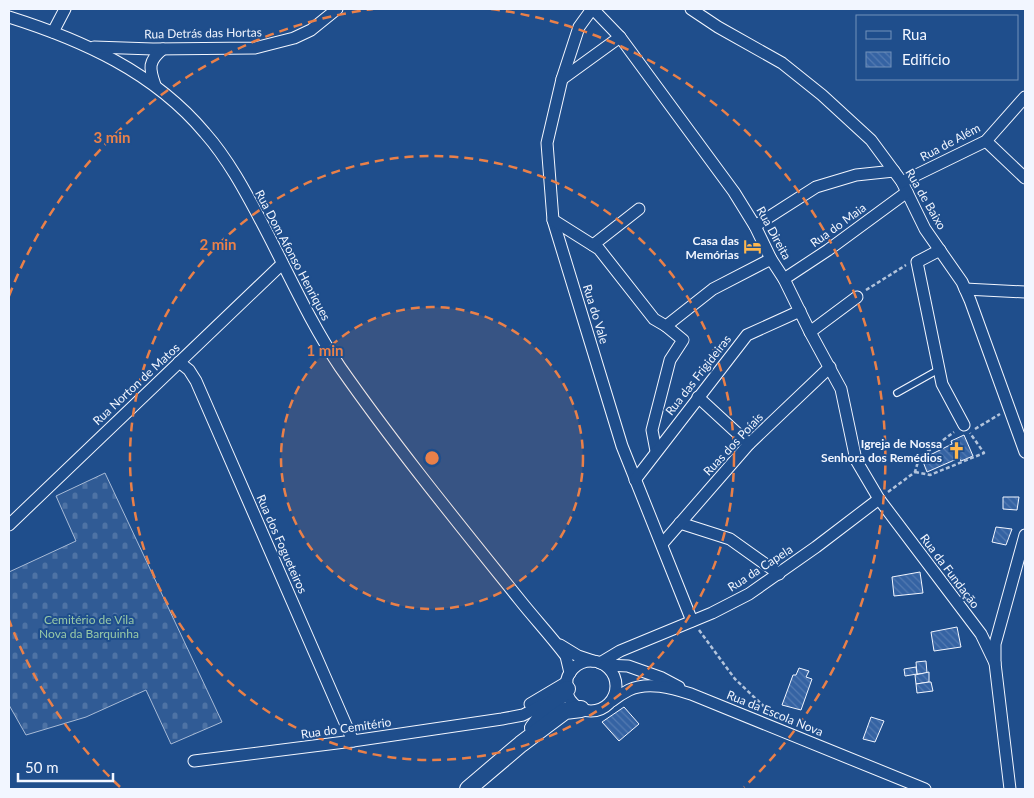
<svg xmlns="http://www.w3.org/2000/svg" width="1034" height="798" font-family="Lato,sans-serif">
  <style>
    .cemetery { fill: url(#cemetery-stones); stroke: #a8bbd7 }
    .building { fill: url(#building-back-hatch); stroke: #f2f6ff }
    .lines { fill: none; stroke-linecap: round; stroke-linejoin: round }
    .lane-casing { stroke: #f2f6ff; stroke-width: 8 }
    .street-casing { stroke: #f2f6ff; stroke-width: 13 }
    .secondary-casing { stroke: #f2f6ff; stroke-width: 18 }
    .path { stroke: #b3c4dc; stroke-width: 2.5; stroke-dasharray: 4 2.5; stroke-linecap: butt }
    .lane { stroke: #1f4e8c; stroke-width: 5.5 }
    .street { stroke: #1f4e8c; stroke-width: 11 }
    .secondary { stroke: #1f4e8c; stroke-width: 16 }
    .ring { fill: none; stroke: #ea8049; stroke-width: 2.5; stroke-dasharray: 9 6 }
    .labels { text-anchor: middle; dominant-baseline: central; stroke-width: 4; stroke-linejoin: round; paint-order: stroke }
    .street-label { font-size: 12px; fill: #f2f6ff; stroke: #1f4e8c }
    .poi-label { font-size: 12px; font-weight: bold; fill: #f2f6ff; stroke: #1f4e8c; text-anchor: end }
    .park-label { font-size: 12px; fill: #97c8a6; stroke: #1f4e8c }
    .centre { fill: #ea8049; stroke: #1f4e8c; stroke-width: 2.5 }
    .ring-label { font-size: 15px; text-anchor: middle; font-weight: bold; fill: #ea8049; stroke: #1f4e8c; stroke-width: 4; stroke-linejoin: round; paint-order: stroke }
  </style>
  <defs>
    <pattern id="cemetery-stones" width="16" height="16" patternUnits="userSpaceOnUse" patternTransform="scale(1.25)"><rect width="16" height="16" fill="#305b95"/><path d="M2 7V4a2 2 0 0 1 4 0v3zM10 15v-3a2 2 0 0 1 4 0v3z" fill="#4e73a5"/></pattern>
    <pattern id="building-back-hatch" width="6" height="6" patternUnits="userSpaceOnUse" patternTransform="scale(1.25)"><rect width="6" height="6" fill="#3563a3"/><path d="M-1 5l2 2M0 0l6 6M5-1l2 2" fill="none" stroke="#537ab1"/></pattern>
  </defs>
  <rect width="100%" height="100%" fill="#1f4e8c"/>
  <path class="cemetery" d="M105 473 222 722 171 744 146 690 86 717 26 735 9 705V572L76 541 56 496Z"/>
  <g class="building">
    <path d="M964 435 973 456 961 461 959 458 927 472 922 459 952 444 951 441Z"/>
    <path d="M1003 497H1019L1017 510 1003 509Z"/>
    <path d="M996 527 1012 529 1006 545 992 542Z"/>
    <path d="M920 572 923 593 894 596 892 577Z"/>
    <path d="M957 627 961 647 934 651 931 632Z"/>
    <path d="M926 661 927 673 917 674 916 662Z"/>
    <path d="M916 667 917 674 905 676 904 669Z"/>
    <path d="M799 668 809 671 806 677 812 679 801 710 782 705 793 675H796Z"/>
    <path d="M929 672V682L916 684 915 675Z"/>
    <path d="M929 682H931L933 691 917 693 916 684Z"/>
    <path d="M624 707 639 724 619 741 602 722Z"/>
    <path d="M871 717 884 721 875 742 863 739Z"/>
  </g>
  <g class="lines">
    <defs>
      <path id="lane" d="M897 393 938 370"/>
      <g id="street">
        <path d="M592 9 579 27 562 79 547 143 553 220 622 446 692 621"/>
        <path d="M593 9 620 37 734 192 755 226 771 259 784 279 810 332 841 389 856 460 879 499 981 634 995 663"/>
        <path d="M691 9 718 27 782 63 822 95 871 140 902 182 925 229 962 282 970 300 1025 452"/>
        <path d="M9 17C82 40 154 72 205 133 228 159 245 191 261 221 287 270 309 321 340 367 396 447 458 523 519 599 534 618 551 636 566 656L570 673"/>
        <path d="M53 32 65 9"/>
        <path d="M94 47 153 49 255 48 294 38 311 30 337 9"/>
        <path d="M562 79 620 37"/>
        <path d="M155 85C149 68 148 61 163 49"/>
        <path d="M986 141 1025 178"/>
        <path d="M902 182 986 141 1025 97"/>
        <path d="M553 220 599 249 654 319 666 326 713 289 771 259"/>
        <path d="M755 226 816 187 856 175 894 171"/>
        <path d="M593 245 639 209"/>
        <path d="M940 250 917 262 942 384 964 425"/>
        <path d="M784 279 828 250 907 192"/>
        <path d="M965 289 1025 292"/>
        <path d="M810 332 857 297"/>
        <path d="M179 362 189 370 196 381 353 741"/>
        <path d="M698 397 749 444"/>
        <path d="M656 451 652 430 670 360 683 340 666 326"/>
        <path d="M635 480 747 335 800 311"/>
        <path d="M680 523 730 539 779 574"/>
        <path d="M9 525 282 264"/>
        <path d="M662 544 749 444 830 367"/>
        <path d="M560 645 578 656 593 661"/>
        <circle cx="591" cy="686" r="25"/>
        <path d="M600 663 620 651 712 613 749 594 816 547 879 499"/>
        <path d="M605 665 628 666 662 678 679 687"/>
        <path d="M612 701C617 697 623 693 629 690 648 681 672 688 691 694L925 789"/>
        <path d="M530 704 567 682"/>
        <path d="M194 761 353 741 502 719 523 715 542 705 553 701"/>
        <path d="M1010 789 995 663V644L1025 535"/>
      </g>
      <g id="secondary">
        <path d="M533 728 551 705 567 689"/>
        <path d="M468 789 521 744 565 711 581 709"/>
      </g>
    </defs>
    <use href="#lane" class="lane-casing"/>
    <use href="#street" class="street-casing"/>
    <use href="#secondary" class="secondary-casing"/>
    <g class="path">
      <path d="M866 290 906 265"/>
      <path d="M975 429 1000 414"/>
      <path d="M915 472 930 475 984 453 970 433"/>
      <path d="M888 492 915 472 919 458 954 432"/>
      <path d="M699 630 735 679 772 714"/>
    </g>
    <use href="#lane" class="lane"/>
    <use href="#street" class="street"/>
    <use href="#secondary" class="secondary"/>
  </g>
  <circle cx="432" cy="458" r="151" fill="#ea8049" fill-opacity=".12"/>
  <g class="ring">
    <circle cx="432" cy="458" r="151"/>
    <circle cx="432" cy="458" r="302"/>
    <path d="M120 787A453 453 0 0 1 9 620M9 296A453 453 0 0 1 373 9M491 9A453 453 0 0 1 744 787"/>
  </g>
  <defs>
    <symbol id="hotel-bare" viewBox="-9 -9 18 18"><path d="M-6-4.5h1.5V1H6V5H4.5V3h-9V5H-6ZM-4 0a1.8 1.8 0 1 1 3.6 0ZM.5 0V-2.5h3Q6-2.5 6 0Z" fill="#ffb74d" stroke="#1f4e8c" stroke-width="2.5" paint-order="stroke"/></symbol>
    <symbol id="church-bare" viewBox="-9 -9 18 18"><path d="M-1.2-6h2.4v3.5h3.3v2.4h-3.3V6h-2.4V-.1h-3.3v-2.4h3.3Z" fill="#ffb74d" stroke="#1f4e8c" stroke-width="2.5" paint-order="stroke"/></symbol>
  </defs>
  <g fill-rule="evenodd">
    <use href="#hotel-bare" x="740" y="234" width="25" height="25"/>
    <use href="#church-bare" x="944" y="438" width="25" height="25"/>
  </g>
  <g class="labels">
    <g class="street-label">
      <text transform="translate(203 33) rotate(-1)">Rua Detrás das Hortas</text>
      <text transform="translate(950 142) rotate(-28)">Rua de Além</text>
      <text transform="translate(926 199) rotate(60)">Rua de Baixo</text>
      <text transform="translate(838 225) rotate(-36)">Rua do Maia</text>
      <text transform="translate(774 233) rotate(61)">Rua Direita</text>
      <text transform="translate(293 255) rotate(62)">Rua Dom Afonso Henriques</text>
      <text transform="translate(596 314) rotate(73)">Rua do Vale</text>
      <text transform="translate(698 375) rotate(-52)">Rua das Frigideiras</text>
      <text transform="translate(136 384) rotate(-43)">Rua Norton de Matos</text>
      <text transform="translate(733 444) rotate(-47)">Ruas dos Poíais</text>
      <text transform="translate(282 544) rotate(66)">Rua dos Fogueteiros</text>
      <text transform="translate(760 568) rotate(-33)">Rua da Capela</text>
      <text transform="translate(950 571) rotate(53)">Rua da Fundação</text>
      <text transform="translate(775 713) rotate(22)">Rua da Escola Nova</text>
      <text transform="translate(346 728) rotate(-8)">Rua do Cemitério</text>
    </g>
    <g class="poi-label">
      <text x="739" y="240">Casa das<tspan x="739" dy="14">Memórias</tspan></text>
      <text x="942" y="443">Igreja de Nossa<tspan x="942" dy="14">Senhora dos Remédios</tspan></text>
    </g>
    <g class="park-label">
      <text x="89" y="619">Cemitério de Vila<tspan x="89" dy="14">Nova da Barquinha</tspan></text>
    </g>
  </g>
  <circle cx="432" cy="458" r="8" class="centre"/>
  <g class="ring-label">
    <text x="112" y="143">3 min</text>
    <text x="218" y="250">2 min</text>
    <text x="325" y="356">1 min</text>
  </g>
  <rect width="1034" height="798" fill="none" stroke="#f2f6ff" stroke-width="20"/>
  <rect x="856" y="15" width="162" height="65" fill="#1f4e8c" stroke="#7391ba"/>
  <rect x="866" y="31" width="25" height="8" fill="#1f4e8c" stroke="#7391ba"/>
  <text x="902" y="40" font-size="15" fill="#f2f6ff">Rua</text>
  <rect x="866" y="52" width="25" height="15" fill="url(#building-back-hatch)" stroke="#7391ba"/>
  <text x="902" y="65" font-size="15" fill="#f2f6ff">Edifício</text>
  <path d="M18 773v8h95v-8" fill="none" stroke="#f2f6ff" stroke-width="2.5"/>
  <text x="25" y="773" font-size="15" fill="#f2f6ff" stroke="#1f4e8c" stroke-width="4" paint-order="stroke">50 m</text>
</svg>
